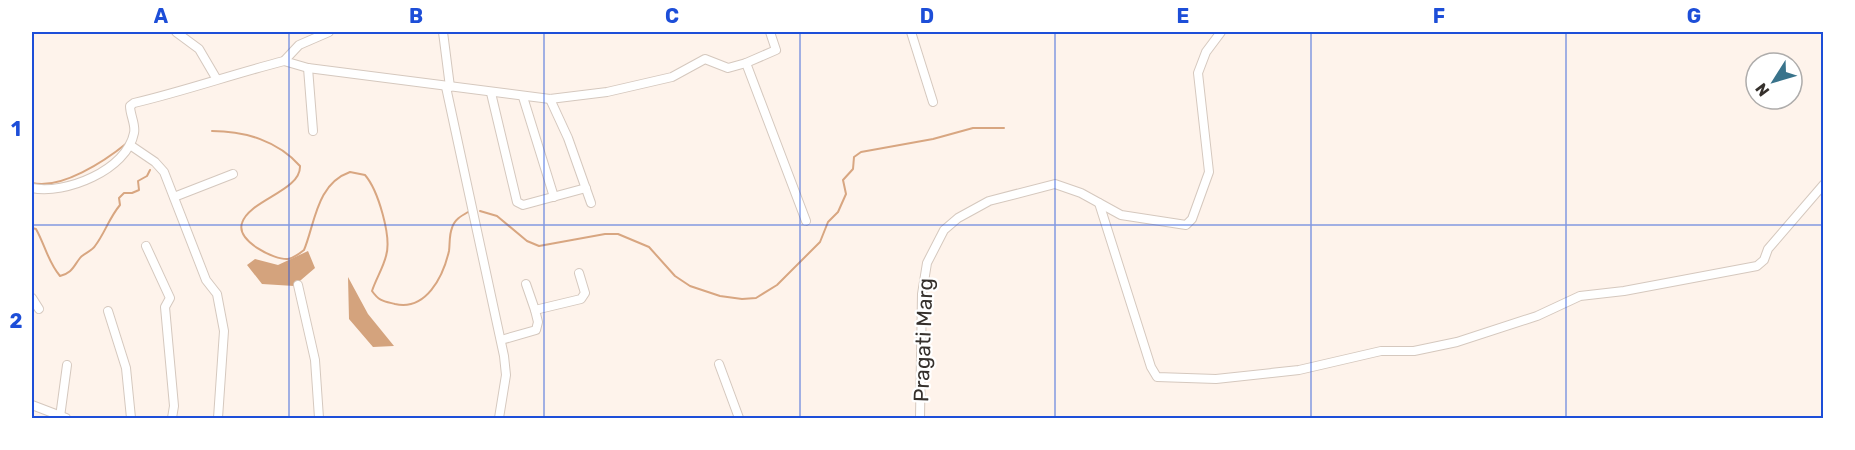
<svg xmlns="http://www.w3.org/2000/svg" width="1855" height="450" font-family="Rubik,sans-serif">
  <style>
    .forest { fill: #d4a37d }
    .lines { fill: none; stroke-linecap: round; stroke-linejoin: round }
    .stream { stroke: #d8a681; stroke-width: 2 }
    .minor-casing { stroke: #d5c8be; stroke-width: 10 }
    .minor { stroke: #fff; stroke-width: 8 }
    .grid { fill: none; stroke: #1d4ed8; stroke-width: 1.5; stroke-opacity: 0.55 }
    .labels { text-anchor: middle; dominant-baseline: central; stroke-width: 4.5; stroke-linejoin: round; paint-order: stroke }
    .street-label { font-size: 21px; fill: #35302c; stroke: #fff }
    .neatline { fill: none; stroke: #1d4ed8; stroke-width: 2 }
    .grid-label { font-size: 20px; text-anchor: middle; font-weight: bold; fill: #1d4ed8 }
  </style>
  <rect width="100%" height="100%" fill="#fef3eb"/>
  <g class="forest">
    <path d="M308 251 315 268 294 286 262 284 247 265 255 259 278 265Z"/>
    <path d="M348 277 368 314 394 346 373 347 349 319Z"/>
  </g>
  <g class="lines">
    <g class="stream">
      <path d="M212 131C245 131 278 141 300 166 301 191 249 200 242 223 236 241 274 260 288 259 294 258 299 254 304 250 315 224 316 184 350 172L365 175C378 190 392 237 386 256 383 268 376 279 372 291 379 301 383 301 395 304 426 311 443 277 449 251 450 244 449 235 452 228 454 220 461 216 468 212"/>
      <path d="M32 183C61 190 105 161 127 143"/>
      <path d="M480 211 497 216 527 241 539 246 605 234H618L649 247 675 276 690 286 720 296 742 299 756 298 777 285 820 242 828 222 838 212 846 194 843 180 853 169 854 157 861 152 933 139 973 128H1004"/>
      <path d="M32 228 36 229C45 245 48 262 60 276 72 273 73 267 80 258 84 253 92 251 95 246 105 233 109 218 120 205L119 198 124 193H132L139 190 138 181 147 176 150 170"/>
    </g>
    <defs>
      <g id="minor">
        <path d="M176 32 199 49 216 78"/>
        <path d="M329 32 299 45 284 61 308 68 550 99 607 92 672 77 705 59 728 68 746 63 806 221"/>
        <path d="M443 32 450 87"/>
        <path d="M911 32 933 102"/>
        <path d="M746 63 776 50 770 32"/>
        <path d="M308 68 313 131"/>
        <path d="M446 87 504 356 506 375 499 418"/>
        <path d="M491 93 517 202 523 205 586 188"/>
        <path d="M523 97 554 197"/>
        <path d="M550 99 568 138 591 203"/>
        <path d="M130 145 155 162 164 172 206 280 217 294 224 331 218 418"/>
        <path d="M32 188C65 195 127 170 134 133 136 125 130 115 130 106L134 103C185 91 233 74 284 61"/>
        <path d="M174 197 233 174"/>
        <path d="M1099 203 1151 367 1157 377 1216 379 1299 370 1381 351H1414L1457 342 1537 316 1580 296 1624 291 1757 266 1764 260 1768 249 1824 184"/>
        <path d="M146 246 170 298 165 307 174 406 172 418"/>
        <path d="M526 284 535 310"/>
        <path d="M298 285 315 360 319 418"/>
        <path d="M32 298 39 309"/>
        <path d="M108 311 126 368 131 418"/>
        <path d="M501 340 536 330 538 322 535 310 581 299 585 293 579 273"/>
        <path d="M719 364 739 418"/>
        <path d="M32 405 66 418"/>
        <path d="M60 417 67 365"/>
        <path d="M920 418 922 294 927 263 944 230 958 218 989 201 1055 184 1081 193 1121 215 1186 225 1192 219 1209 172 1198 73 1206 52 1221 32"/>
      </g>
    </defs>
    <use href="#minor" class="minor-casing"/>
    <use href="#minor" class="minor"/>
  </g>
  <path class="grid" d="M289 32V418M544 32V418M800 32V418M1055 32V418M1311 32V418M1566 32V418M32 225H1824"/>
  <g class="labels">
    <g class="street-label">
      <text transform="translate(923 340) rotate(-88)">Pragati Marg</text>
    </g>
  </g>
  <rect width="1855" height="450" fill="none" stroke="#ffffff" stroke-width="66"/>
  <g transform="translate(1774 81) rotate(233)"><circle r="28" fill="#ffffff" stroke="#aeacab" stroke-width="1.5"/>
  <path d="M0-4.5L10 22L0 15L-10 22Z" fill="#39738b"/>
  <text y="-9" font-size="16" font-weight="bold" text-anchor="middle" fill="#35302c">N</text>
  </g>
  <rect x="33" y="33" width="1789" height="384" class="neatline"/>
  <g class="grid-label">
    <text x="161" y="23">A</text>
    <text x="416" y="23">B</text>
    <text x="672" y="23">C</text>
    <text x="927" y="23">D</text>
    <text x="1183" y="23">E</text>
    <text x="1439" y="23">F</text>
    <text x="1694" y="23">G</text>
    <text x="16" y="136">1</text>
    <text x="16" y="328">2</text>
  </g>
</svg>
